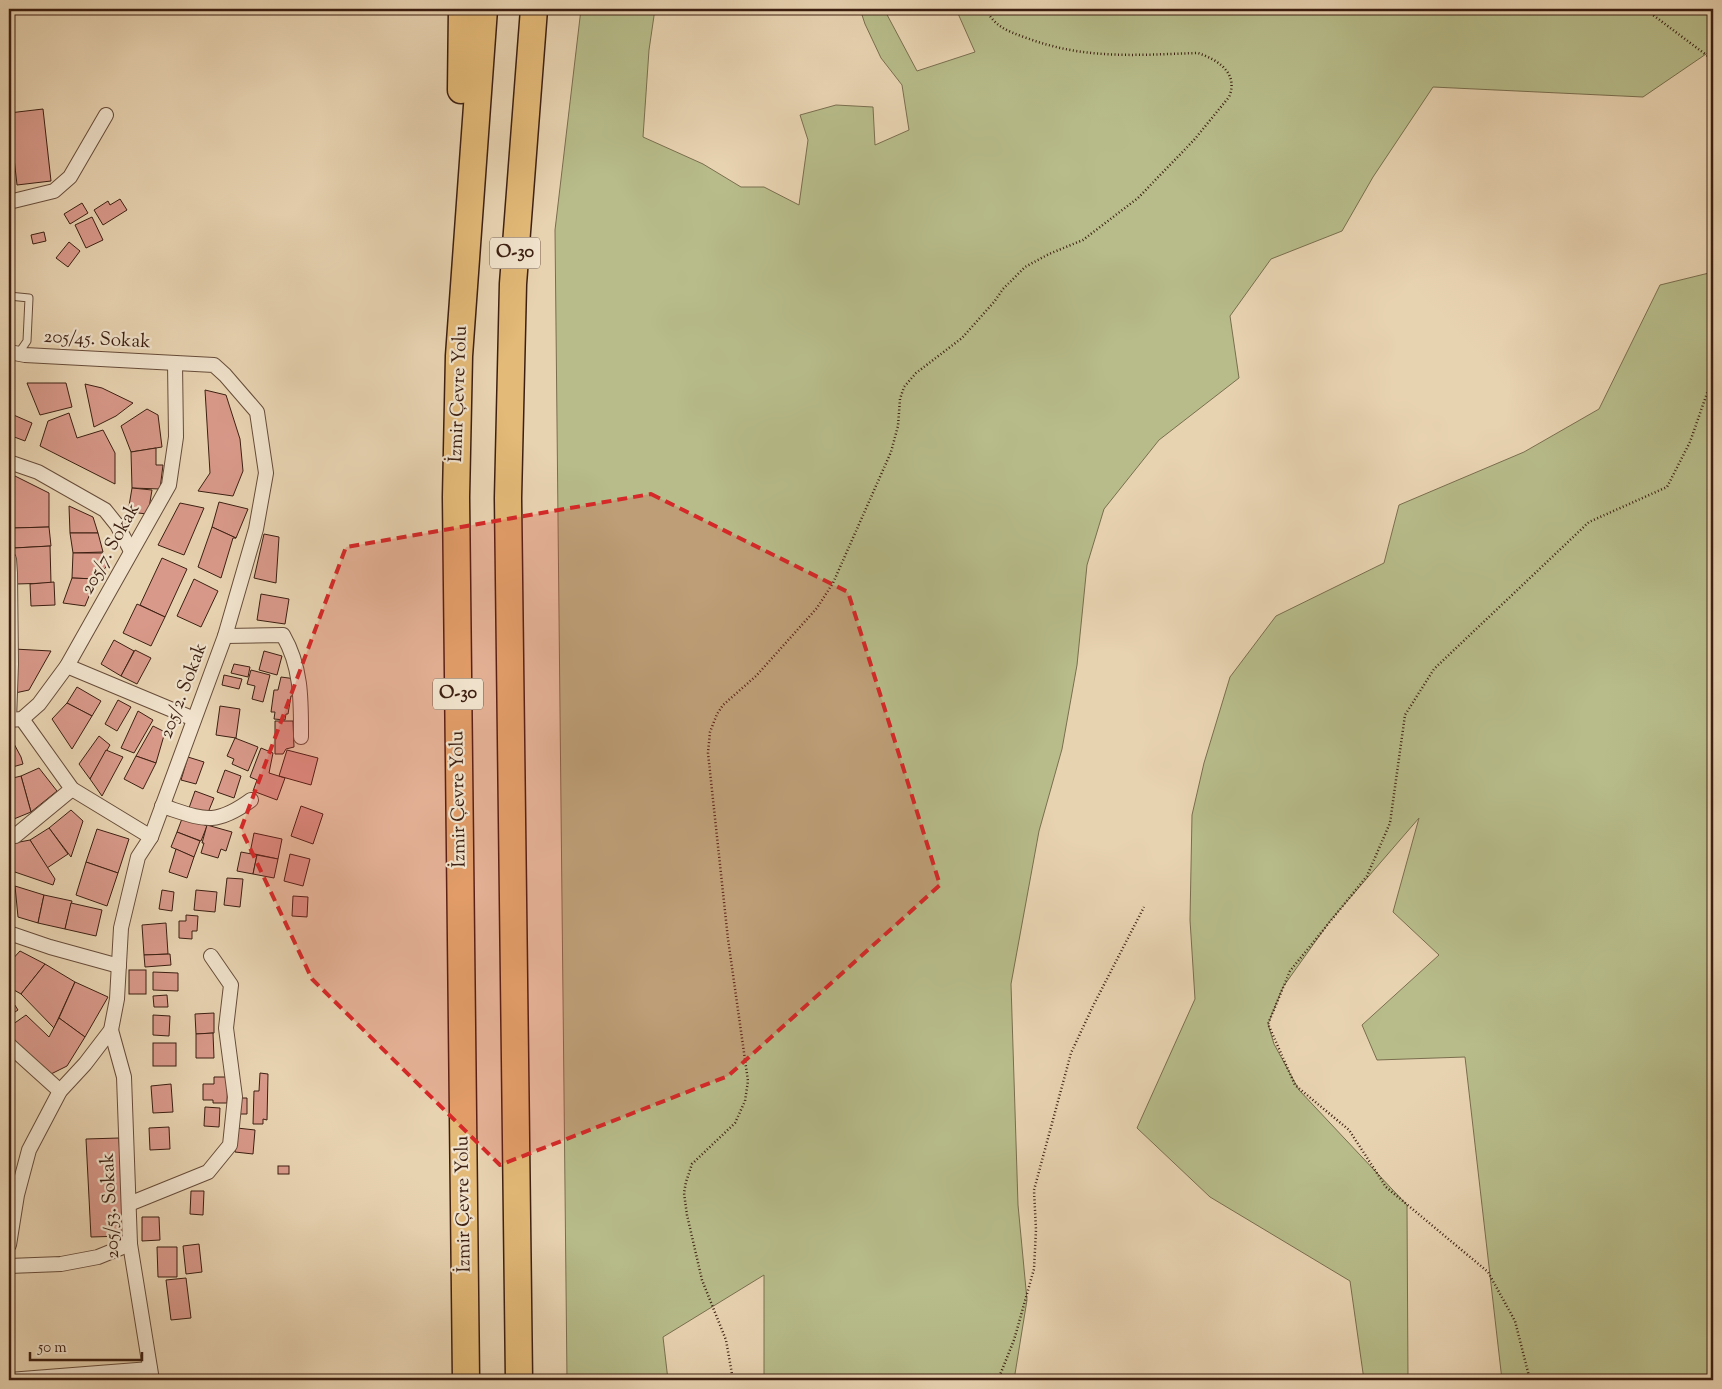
<svg xmlns="http://www.w3.org/2000/svg" width="1722" height="1389" font-family="'Sorts Mill Goudy',serif">
  <style>
    .green { fill: #b7bc8a; stroke: #7a6e4e }
    .building { fill: #d9998a; stroke: #3c1f11 }
    .lines { fill: none; stroke-linecap: round; stroke-linejoin: round }
    .service-casing { stroke: #674c39; stroke-width: 9 }
    .minor-casing { stroke: #674c39; stroke-width: 16 }
    .motorway-casing { stroke: #3c1f11; stroke-width: 29 }
    .path { stroke: #3c1f11; stroke-width: 2.5; stroke-dasharray: 1 2.5; stroke-linecap: butt }
    .service { stroke: #f0e2cc; stroke-width: 7 }
    .minor { stroke: #f0e2cc; stroke-width: 14 }
    .motorway { stroke: #e4ba78; stroke-width: 26 }
    .marked { fill: #d62828; fill-opacity: 0.2; stroke: #d62828; stroke-width: 4; stroke-dasharray: 10 6; stroke-linejoin: round }
    .labels { text-anchor: middle; dominant-baseline: central; stroke-width: 4.5; stroke-linejoin: round; paint-order: stroke }
    .shield { fill: #f0e2cc; stroke: #725a49; stroke-width: 1 }
    .shield-label { font-size: 18px; font-weight: bold; fill: #3c1f11 }
    .street-label { font-size: 19px; fill: #3c1f11; stroke: #f0e2cc }
  </style>
  <rect width="100%" height="100%" fill="#e8d3b1"/>
  <filter id="stains"><feTurbulence type="fractalNoise" baseFrequency=".004" numOctaves="4"/><feColorMatrix values="0 0 0 0 .2 0 0 0 0 .09 0 0 0 0 .02 0 0 0 .5 -.17"/></filter>
  <radialGradient id="worn" r=".72"><stop offset=".6" stop-color="#630" stop-opacity="0"/><stop offset="1" stop-color="#630" stop-opacity=".3"/></radialGradient>
  <g class="green">
    <path d="M581 9H655L649 50 643 137 703 164 741 187H764L799 205 808 140 800 115 836 105 873 107 875 145 909 130 902 85 881 58 865 24 860 9H884L917 71 975 52 956 9H1713V55L1709 52 1643 97 1433 87 1373 177 1342 231 1271 259 1230 316 1239 378 1159 440 1104 509 1087 565 1077 665 1062 749 1039 831 1011 984 1018 1205 1027 1300 1014 1380H764V1275L663 1337 668 1380H567L555 230Z"/>
    <path d="M1713 272V1380H1502L1465 1057 1377 1060 1362 1025 1439 955 1393 912 1419 818 1330 921 1283 987 1268 1024 1274 1044 1299 1090 1407 1205 1408 1380H1364L1350 1281 1210 1197 1137 1128 1195 999 1190 920 1192 815 1204 763 1230 677 1276 616 1384 563 1399 505 1524 452 1599 409 1660 285Z"/>
  </g>
  <g class="building">
    <path d="M43 109 51 181 17 185 9 113Z"/>
    <path d="M120 199 127 210 103 225 94 210 108 201 110 205Z"/>
    <path d="M82 203 88 213 70 224 64 214Z"/>
    <path d="M92 217 103 240 86 248 75 225Z"/>
    <path d="M44 232 46 241 33 244 31 235Z"/>
    <path d="M69 242 80 251 68 267 56 258Z"/>
    <path d="M27 383H66L72 407 40 415Z"/>
    <path d="M85 384 102 388 133 403 116 416 94 427Z"/>
    <path d="M205 390 226 395 240 439 243 471 233 496 198 491 210 473Z"/>
    <path d="M147 409 158 415 162 447 131 452 121 426Z"/>
    <path d="M9 413 32 423 25 441 9 435Z"/>
    <path d="M69 413 77 438 103 430 115 453V484L40 446 48 421Z"/>
    <path d="M156 448V465H163L160 489 132 488 131 452Z"/>
    <path d="M11 474 49 493V527L13 528Z"/>
    <path d="M132 488 152 490 148 514 128 512Z"/>
    <path d="M219 502 248 509 236 538 212 527Z"/>
    <path d="M180 503 204 508 184 555 158 545Z"/>
    <path d="M69 506 93 517 98 533H70Z"/>
    <path d="M49 527 51 546 14 548 13 528Z"/>
    <path d="M212 527 236 538H233L221 578 198 567Z"/>
    <path d="M70 533H98L103 552 73 553Z"/>
    <path d="M264 534 279 537 276 583 254 578Z"/>
    <path d="M50 546 51 583 16 584 14 548Z"/>
    <path d="M73 553H103L106 567 96 579 72 578Z"/>
    <path d="M162 558 187 569 165 617 140 605Z"/>
    <path d="M72 578 96 579 85 606 63 603Z"/>
    <path d="M194 579 218 591 201 627 177 616Z"/>
    <path d="M54 582 55 605 31 606 30 584Z"/>
    <path d="M261 594 289 599 285 624 257 620Z"/>
    <path d="M137 604 165 617 151 646 123 633Z"/>
    <path d="M114 640 134 651 121 676 101 664Z"/>
    <path d="M14 649 51 651 29 690 15 693Z"/>
    <path d="M135 650 151 658 137 684 121 676Z"/>
    <path d="M264 651 282 656 277 675 259 670Z"/>
    <path d="M234 664 250 667 248 677 231 673Z"/>
    <path d="M251 670 270 675 263 702 252 699 255 686 247 684Z"/>
    <path d="M224 675 242 679 239 689 222 685Z"/>
    <path d="M281 677 296 679 293 696H291L288 714H286L285 720 274 719 275 712H271L274 690H278Z"/>
    <path d="M77 687 101 701 92 716 67 703Z"/>
    <path d="M118 700 131 707 117 731 105 724Z"/>
    <path d="M67 703 92 716 72 749 52 719Z"/>
    <path d="M220 706 240 709 236 738 216 735Z"/>
    <path d="M138 711 153 720 134 753 121 748Z"/>
    <path d="M275 721H293L294 747 286 749 283 754H275Z"/>
    <path d="M153 726 165 732 156 763 136 756Z"/>
    <path d="M99 736 110 745 90 779 79 764Z"/>
    <path d="M235 738 258 747 248 771 232 764 234 759 227 756Z"/>
    <path d="M12 740 21 757 23 764 9 768V741Z"/>
    <path d="M261 748 273 753 269 773 285 778 277 800 253 791 257 780 250 777Z"/>
    <path d="M106 750 123 757 102 796 90 779Z"/>
    <path d="M287 750 318 758 311 785 279 776Z"/>
    <path d="M136 756 156 763 143 789 124 779Z"/>
    <path d="M188 757 204 762 196 784 181 780Z"/>
    <path d="M39 768 57 791 31 812 21 776Z"/>
    <path d="M225 770 241 776 234 798 217 792Z"/>
    <path d="M21 776 31 812 9 821V779Z"/>
    <path d="M195 791 214 798 207 815 189 808Z"/>
    <path d="M301 806 323 814 313 844 291 836Z"/>
    <path d="M71 810 83 821 71 857 49 828Z"/>
    <path d="M183 816 207 826 201 841 177 832Z"/>
    <path d="M207 825 232 832 226 851 221 849 218 858 201 853 204 843H202Z"/>
    <path d="M49 828 68 854 47 868 30 840Z"/>
    <path d="M97 829 129 839 118 873 86 862Z"/>
    <path d="M177 832 200 841 194 857 171 847Z"/>
    <path d="M254 833 282 839 278 859 250 853Z"/>
    <path d="M30 840 55 879 53 885 9 870V844Z"/>
    <path d="M176 849 194 857 187 878 169 872Z"/>
    <path d="M241 852 257 855 253 874 237 871Z"/>
    <path d="M290 854 310 859 303 886 284 881Z"/>
    <path d="M257 855 278 859 274 878 253 874Z"/>
    <path d="M86 862 118 873 107 906 76 895Z"/>
    <path d="M227 878 243 879 240 907 224 905Z"/>
    <path d="M15 886 44 895 38 923 18 917Z"/>
    <path d="M162 890 174 892 172 911 159 909Z"/>
    <path d="M196 890 217 892 215 912 194 910Z"/>
    <path d="M44 895 72 901 65 929 38 923Z"/>
    <path d="M293 896 308 897 307 917 292 916Z"/>
    <path d="M71 903 102 910 96 936 65 929Z"/>
    <path d="M186 915 198 916 197 931H192V939L179 938V921H186Z"/>
    <path d="M166 923 168 954 144 955 142 925Z"/>
    <path d="M20 951 45 964 21 994 14 990 9 982V963Z"/>
    <path d="M170 954 171 965 145 967 144 955Z"/>
    <path d="M45 964 75 982 54 1028 21 994Z"/>
    <rect x="129" y="970" width="17" height="24"/>
    <path d="M153 972 178 973V991L153 990Z"/>
    <path d="M75 982 108 997 85 1037 59 1018Z"/>
    <path d="M167 995 168 1007H154L153 996Z"/>
    <path d="M11 999 18 1010 9 1016V1000Z"/>
    <path d="M214 1013V1033L196 1034 195 1014Z"/>
    <path d="M26 1015 49 1037 59 1018 85 1037 67 1066 49 1075 9 1035V1027Z"/>
    <path d="M153 1015 170 1016 169 1036 153 1035Z"/>
    <path d="M213 1033 214 1058H196V1034Z"/>
    <rect x="153" y="1043" width="23" height="23"/>
    <path d="M260 1073 268 1074 267 1120 263 1119V1124H253L254 1091H259Z"/>
    <path d="M214 1077H228L227 1103H213V1100H203V1084H214Z"/>
    <path d="M171 1084 173 1112 153 1113 151 1086Z"/>
    <path d="M238 1098H247V1114H239Z"/>
    <path d="M205 1107 220 1108 219 1127 204 1126Z"/>
    <path d="M169 1127 170 1149 150 1150 149 1128Z"/>
    <path d="M237 1128 255 1130 253 1154 235 1152Z"/>
    <path d="M119 1138 124 1236 91 1237 86 1139Z"/>
    <rect x="278" y="1166" width="11" height="8"/>
    <path d="M191 1191H204L203 1215 190 1214Z"/>
    <path d="M142 1217H159L160 1240 142 1241Z"/>
    <path d="M199 1244 202 1272 186 1274 183 1246Z"/>
    <path d="M157 1247H177V1277H158Z"/>
    <path d="M186 1278 191 1318 171 1320 166 1280Z"/>
  </g>
  <g class="lines">
    <defs>
      <path id="service" d="M9 296 29 298 27 341 18 354"/>
      <g id="minor">
        <path d="M9 202 54 191 70 177 106 115"/>
        <path d="M9 352 25 355 214 365 225 375 257 412 266 473 256 529 225 636 151 837 138 857 121 928 117 999 111 1030 85 1064 60 1091 29 1150 17 1195 9 1245"/>
        <path d="M9 462 38 472 105 510 117 525 131 551"/>
        <path d="M9 559 10 573 11 664 9 720"/>
        <path d="M225 636 283 635C302 668 301 701 301 737"/>
        <path d="M67 666 194 719"/>
        <path d="M22 719 72 789 151 837"/>
        <path d="M9 720 22 719 39 704 67 666 169 485 176 437 175 363"/>
        <path d="M162 806C203 819 214 827 251 800"/>
        <path d="M9 835 15 836 72 789"/>
        <path d="M9 933 50 947 119 966"/>
        <path d="M111 1030 124 1077 130 1244 152 1380"/>
        <path d="M9 1045 60 1091"/>
        <path d="M129 1204 208 1172 230 1145 235 1097 226 1028 231 985 211 956"/>
        <path d="M9 1266 61 1264 98 1257 130 1244"/>
        <path d="M9 1380 150 1369"/>
      </g>
      <g id="motorway">
        <path d="M461 90 462 9"/>
        <path d="M466 1380 456 497 459 356 484 9"/>
        <path d="M519 1380 508 498 513 284 534 9"/>
      </g>
    </defs>
    <use href="#service" class="service-casing"/>
    <use href="#minor" class="minor-casing"/>
    <use href="#motorway" class="motorway-casing"/>
    <g class="path">
      <path d="M1645 9 1713 60"/>
      <path d="M733 1380 726 1340 702 1280 687 1215 684 1193 686 1182 692 1164 735 1123 745 1101 748 1081 728 939 708 753 710 732 717 714 723 705 756 676 817 608 833 583 891 452 898 426 900 399 904 387 916 373 962 338 994 302 1003 289 1025 267 1049 254 1083 240 1138 198 1194 140 1229 97C1239 73 1218 60 1198 53 1135 55 1084 60 1024 37 1007 31 994 26 986 9"/>
      <path d="M998 1380 1014 1340 1034 1269 1036 1230 1034 1190 1071 1053 1093 1006 1144 907"/>
      <path d="M1530 1380 1515 1321 1488 1272 1386 1187 1349 1130 1295 1085 1268 1024 1290 971 1367 876 1390 823 1405 715 1434 669 1589 522 1667 487 1690 442 1713 376"/>
    </g>
    <use href="#service" class="service"/>
    <use href="#minor" class="minor"/>
    <use href="#motorway" class="motorway"/>
  </g>
  <path class="marked" d="M651 494 848 592 940 885 728 1076 500 1165 312 979 241 829 346 547Z"/>
  <g class="labels">
    <g class="shield">
      <rect x="490" y="237.5" width="50" height="31" rx="4"/>
      <rect x="433" y="678.5" width="50" height="31" rx="4"/>
    </g>
    <g class="shield-label">
      <text x="515" y="253">O-30</text>
      <text x="458" y="694">O-30</text>
    </g>
    <g class="street-label">
      <text transform="translate(97 340) rotate(3)">205/45. Sokak</text>
      <text transform="translate(459 394) rotate(-88)">İzmir Çevre Yolu</text>
      <text transform="translate(111 549) rotate(-61)">205/7. Sokak</text>
      <text transform="translate(184 691) rotate(-69)">205/2. Sokak</text>
      <text transform="translate(459 799) rotate(-91)">İzmir Çevre Yolu</text>
      <text transform="translate(464 1204) rotate(-91)">İzmir Çevre Yolu</text>
      <text transform="translate(111 1206) rotate(-93)">205/53. Sokak</text>
    </g>
  </g>
  <rect width="1722" height="1389" fill="none" stroke="#e8d3b1" stroke-width="30"/>
  <rect x="10" y="10" width="1702" height="1369" fill="none" stroke="#3c1f11" stroke-width="2.5"/>
  <rect x="15" y="15" width="1692" height="1359" fill="none" stroke="#3c1f11"/>
  <path d="M30 1352v8h112v-8" fill="none" stroke="#3c1f11" stroke-width="2.5"/>
  <text x="38" y="1352" font-size="15" fill="#3c1f11" stroke="#f0e2cc" stroke-width="4" paint-order="stroke">50 m</text>
  <rect width="100%" height="100%" filter="url(#stains)"/>
  <rect width="100%" height="100%" fill="url(#worn)"/>
</svg>
